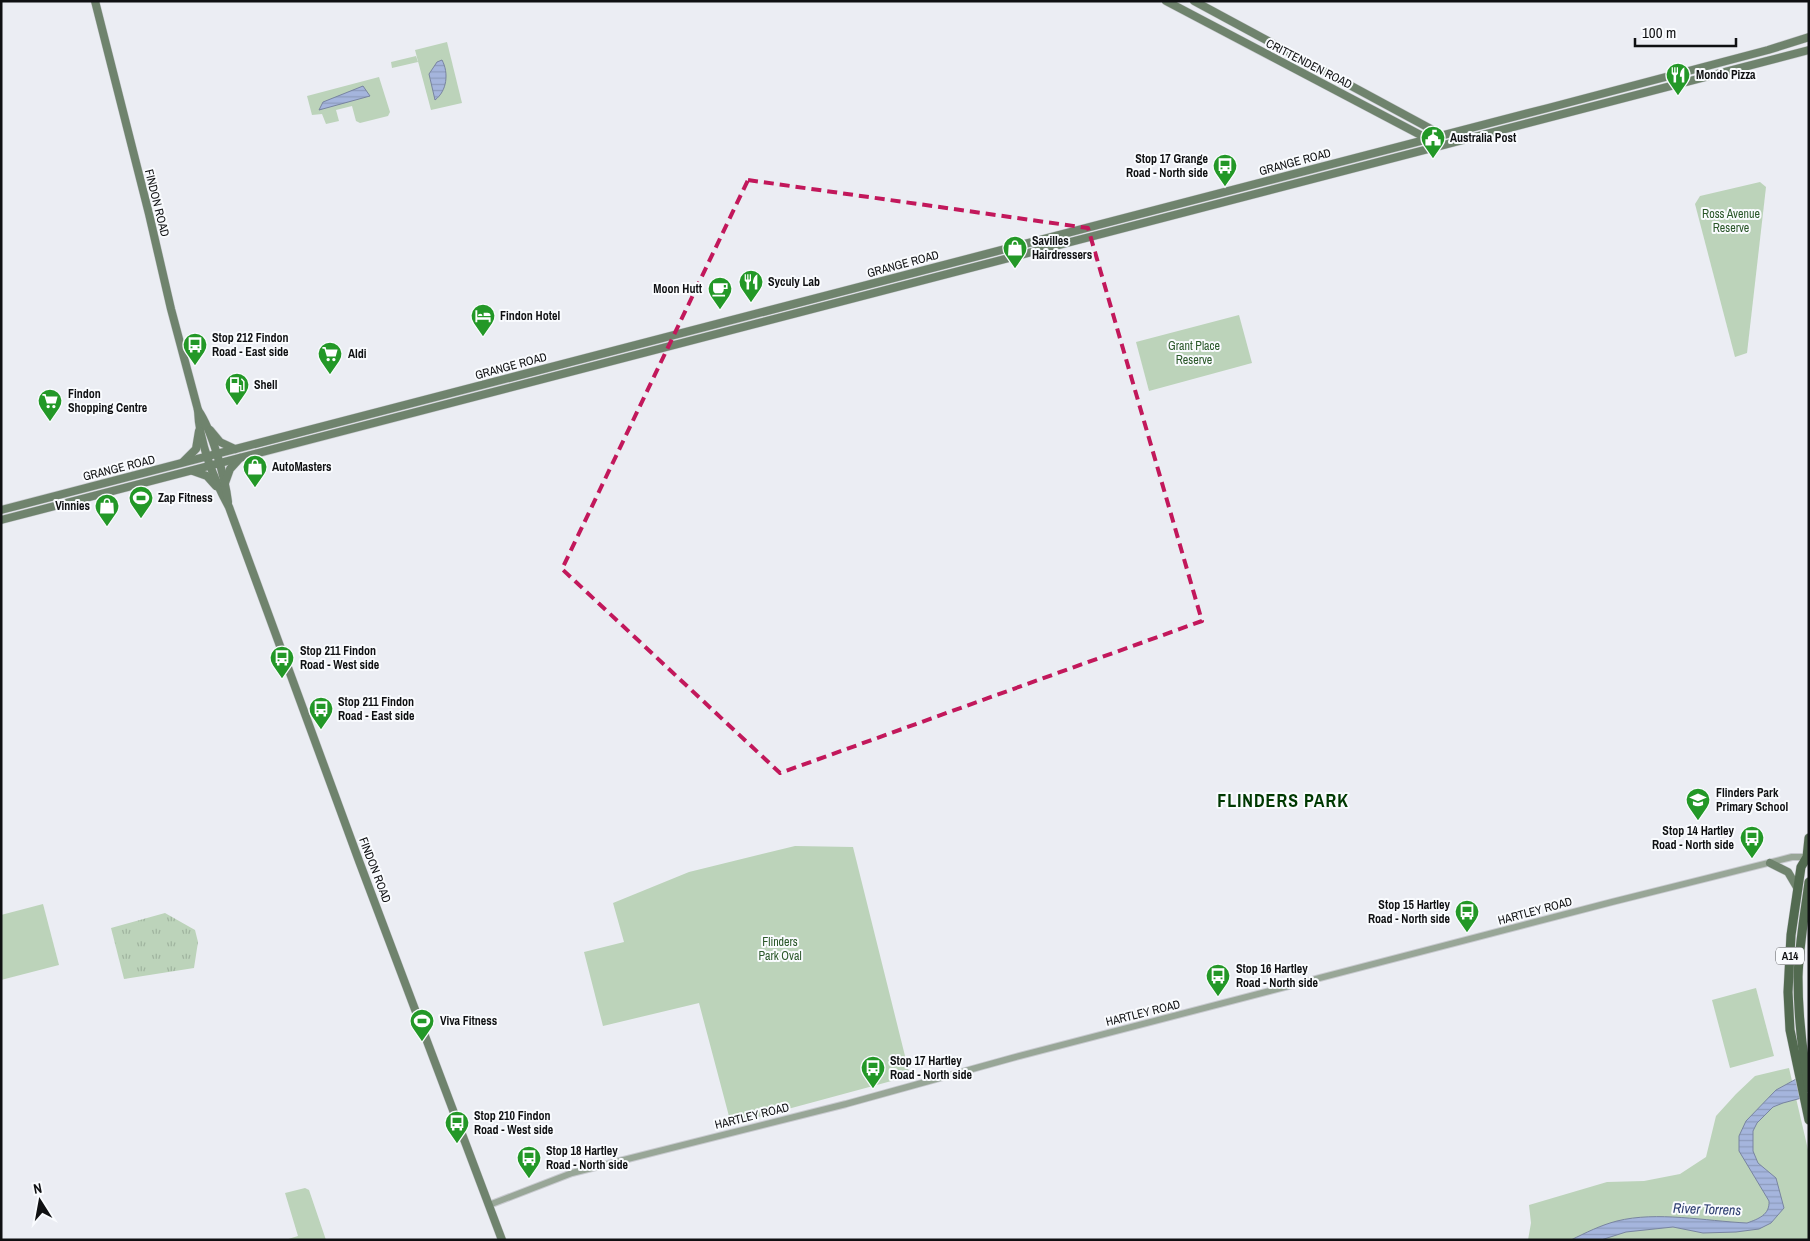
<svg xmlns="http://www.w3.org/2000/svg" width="1810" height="1241" font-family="'Archivo Narrow',sans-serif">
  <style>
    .grass { fill: url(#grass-tufts) }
    .park { fill: #bcd3ba }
    .water { fill: url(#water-rules); stroke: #7884a0 }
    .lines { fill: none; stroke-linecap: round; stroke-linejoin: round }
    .tertiary-casing { stroke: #c8cacf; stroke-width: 8 }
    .secondary-casing { stroke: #c8cacf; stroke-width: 9 }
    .primary-casing { stroke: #c8cacf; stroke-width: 10 }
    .tertiary { stroke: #98a697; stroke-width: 6 }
    .secondary { stroke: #6f836d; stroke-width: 8 }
    .primary { stroke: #526a50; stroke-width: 9 }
    .marked { fill: none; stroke: #c2185b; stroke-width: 4; stroke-dasharray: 10 6; stroke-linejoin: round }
    .labels { text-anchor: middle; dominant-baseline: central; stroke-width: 4; stroke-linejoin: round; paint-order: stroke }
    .shield { fill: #f9fbfe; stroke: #555659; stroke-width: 1 }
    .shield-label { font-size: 11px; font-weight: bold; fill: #0f1012 }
    .street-label { font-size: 12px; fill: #0f1012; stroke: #f9fbfe }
    .poi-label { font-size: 12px; font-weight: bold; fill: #0f1012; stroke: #f9fbfe; text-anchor: start }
    .park-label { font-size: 12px; fill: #2a5729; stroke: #f9fbfe }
    .water-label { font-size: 14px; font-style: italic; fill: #2c3d70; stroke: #f9fbfe }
    .district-label { font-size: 18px; font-weight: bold; letter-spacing: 1px; fill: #003902; stroke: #f9fbfe }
  </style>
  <defs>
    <pattern id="grass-tufts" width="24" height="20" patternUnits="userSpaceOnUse" patternTransform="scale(1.25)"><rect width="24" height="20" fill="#bcd3ba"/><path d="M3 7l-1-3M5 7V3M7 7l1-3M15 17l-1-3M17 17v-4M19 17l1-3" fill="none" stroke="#a0b49f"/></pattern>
    <pattern id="water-rules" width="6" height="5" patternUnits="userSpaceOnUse" patternTransform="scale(1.25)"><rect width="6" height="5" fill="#a5b5dd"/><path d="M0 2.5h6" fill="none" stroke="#8d9bbd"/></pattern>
  </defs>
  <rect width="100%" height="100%" fill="#ebedf3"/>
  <g class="grass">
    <path d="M416 56 418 62 392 68 391 62Z"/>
    <path d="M165 913 195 930 198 942 194 968 124 979 111 928Z"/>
  </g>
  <g class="park">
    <path d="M447 42 462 103 431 110 415 50Z"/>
    <path d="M379 77 390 112 388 116 360 123 356 121 352 106 336 110 339 121 326 124 322 114 312 115 307 96Z"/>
    <path d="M1760 182 1766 187 1747 353 1735 357 1695 204 1700 196Z"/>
    <path d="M1239 315 1252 363 1149 391 1136 342Z"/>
    <path d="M795 846 853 847 910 1076 736 1123 730 1120 699 1003 603 1026 584 952 624 942 613 903 689 872Z"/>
    <path d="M43 904 59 965 1 980V915Z"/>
    <path d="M1756 988 1774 1056 1730 1068 1712 1000Z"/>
    <path d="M1789 1068 1809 1154V1240H1528L1531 1223 1529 1205 1607 1182 1644 1181 1680 1174 1706 1157 1716 1116 1736 1094 1755 1076Z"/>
    <path d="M305 1188 309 1190 326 1240H285L298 1236 285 1193Z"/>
  </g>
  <g class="water">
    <path d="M442 60C449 73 447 91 435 100L429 74 437 62Z"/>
    <path d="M363 86 370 96 319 110 323 102Z"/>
    <path d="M1809 1072V1096L1783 1103 1773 1107 1757 1123 1753 1131V1151L1758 1163 1776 1178 1784 1208 1771 1223 1759 1229 1736 1232 1703 1233 1673 1227 1626 1232 1601 1240H1571C1585 1233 1601 1225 1617 1221 1657 1211 1705 1221 1747 1223 1758 1219 1770 1215 1769 1201L1739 1151V1136L1746 1121 1776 1090Z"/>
  </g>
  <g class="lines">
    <defs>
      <path id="tertiary" d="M489 1205 572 1173 846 1104 1012 1058 1612 902 1792 857H1809"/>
      <g id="secondary">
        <path d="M95 1 149 214 171 309 198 410C199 442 214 480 229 507L359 861 502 1240"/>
        <path d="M1166 1 1430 140"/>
        <path d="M1194 1 1442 135"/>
        <path d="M198 410C212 430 225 478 228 502"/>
        <path d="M210 430 220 442 235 449"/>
        <path d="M183 462 196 449 199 431"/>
        <path d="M193 471 207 476 216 486"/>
        <path d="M225 483 230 469 240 458"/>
        <path d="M1 510 1548 108 1768 50 1809 37"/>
        <path d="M1 520 1809 50"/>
        <path d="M1770 863 1788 872 1798 889"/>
      </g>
      <g id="primary">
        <path d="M1809 838 1807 857 1801 867 1791 935 1788 992 1790 1030 1809 1120"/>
        <path d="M1809 882C1805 913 1799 945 1798 977 1798 1014 1802 1051 1809 1088"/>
      </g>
    </defs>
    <use href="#tertiary" class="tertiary-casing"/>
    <use href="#secondary" class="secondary-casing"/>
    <use href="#primary" class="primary-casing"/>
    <use href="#tertiary" class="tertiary"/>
    <use href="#secondary" class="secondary"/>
    <use href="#primary" class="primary"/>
  </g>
  <path class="marked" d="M748 180 1088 228 1202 621 780 773 562 569Z"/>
  <defs>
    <symbol id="restaurant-pin" viewBox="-11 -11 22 30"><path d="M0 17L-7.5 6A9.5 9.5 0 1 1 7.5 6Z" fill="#239827" stroke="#f9fbfe"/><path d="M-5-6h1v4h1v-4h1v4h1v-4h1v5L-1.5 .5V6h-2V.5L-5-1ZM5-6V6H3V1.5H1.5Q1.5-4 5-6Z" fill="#fff"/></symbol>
    <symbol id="civic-pin" viewBox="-11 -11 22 30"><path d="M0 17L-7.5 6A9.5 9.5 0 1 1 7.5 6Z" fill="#239827" stroke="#f9fbfe"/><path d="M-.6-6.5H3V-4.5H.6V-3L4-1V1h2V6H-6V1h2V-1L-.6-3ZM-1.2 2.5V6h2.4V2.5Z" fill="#fff"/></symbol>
    <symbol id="bus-pin" viewBox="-11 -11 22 30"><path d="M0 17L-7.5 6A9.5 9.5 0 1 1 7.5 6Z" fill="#239827" stroke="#f9fbfe"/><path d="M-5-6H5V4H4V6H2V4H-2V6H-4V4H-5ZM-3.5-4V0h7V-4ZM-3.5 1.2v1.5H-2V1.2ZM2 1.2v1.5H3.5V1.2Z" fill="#fff"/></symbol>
    <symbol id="shop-pin" viewBox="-11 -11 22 30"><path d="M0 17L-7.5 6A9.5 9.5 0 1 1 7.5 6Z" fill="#239827" stroke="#f9fbfe"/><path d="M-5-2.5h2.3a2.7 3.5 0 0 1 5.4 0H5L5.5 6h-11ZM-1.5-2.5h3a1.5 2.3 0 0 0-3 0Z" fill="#fff"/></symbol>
    <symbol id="cafe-pin" viewBox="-11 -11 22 30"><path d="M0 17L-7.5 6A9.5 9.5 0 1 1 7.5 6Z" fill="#239827" stroke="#f9fbfe"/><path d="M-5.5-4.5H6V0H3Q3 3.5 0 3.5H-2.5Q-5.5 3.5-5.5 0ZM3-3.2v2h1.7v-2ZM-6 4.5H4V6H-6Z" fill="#fff"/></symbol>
    <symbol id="hotel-pin" viewBox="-11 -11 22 30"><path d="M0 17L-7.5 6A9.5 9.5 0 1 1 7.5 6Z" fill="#239827" stroke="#f9fbfe"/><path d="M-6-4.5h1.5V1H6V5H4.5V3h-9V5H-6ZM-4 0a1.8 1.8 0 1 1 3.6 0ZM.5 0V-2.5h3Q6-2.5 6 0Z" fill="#fff"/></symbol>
    <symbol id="supermarket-pin" viewBox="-11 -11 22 30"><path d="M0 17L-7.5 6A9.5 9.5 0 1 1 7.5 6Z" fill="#239827" stroke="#f9fbfe"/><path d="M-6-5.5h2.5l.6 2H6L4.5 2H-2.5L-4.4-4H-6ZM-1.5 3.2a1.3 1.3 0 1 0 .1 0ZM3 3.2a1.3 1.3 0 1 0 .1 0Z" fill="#fff"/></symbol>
    <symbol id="fuel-pin" viewBox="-11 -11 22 30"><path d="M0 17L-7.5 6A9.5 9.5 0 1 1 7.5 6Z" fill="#239827" stroke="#f9fbfe"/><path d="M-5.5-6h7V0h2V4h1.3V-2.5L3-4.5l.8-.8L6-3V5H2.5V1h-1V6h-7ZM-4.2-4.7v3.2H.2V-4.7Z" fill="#fff"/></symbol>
    <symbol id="stadium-pin" viewBox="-11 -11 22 30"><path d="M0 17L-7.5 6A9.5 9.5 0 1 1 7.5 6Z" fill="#239827" stroke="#f9fbfe"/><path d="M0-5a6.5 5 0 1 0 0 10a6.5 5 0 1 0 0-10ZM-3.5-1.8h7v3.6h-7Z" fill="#fff"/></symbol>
    <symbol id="school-pin" viewBox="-11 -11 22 30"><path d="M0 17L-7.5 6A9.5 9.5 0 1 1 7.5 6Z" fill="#239827" stroke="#f9fbfe"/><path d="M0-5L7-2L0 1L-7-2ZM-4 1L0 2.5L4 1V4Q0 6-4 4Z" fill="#fff"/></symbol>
  </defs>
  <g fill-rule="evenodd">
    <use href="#restaurant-pin" x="1664" y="61" width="28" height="38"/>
    <use href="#civic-pin" x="1419" y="124" width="28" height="38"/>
    <use href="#bus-pin" x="1211" y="152" width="28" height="38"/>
    <use href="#shop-pin" x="1001" y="234" width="28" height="38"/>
    <use href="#restaurant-pin" x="737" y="268" width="28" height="38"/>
    <use href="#cafe-pin" x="706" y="275" width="28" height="38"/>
    <use href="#hotel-pin" x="469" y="302" width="28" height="38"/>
    <use href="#bus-pin" x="181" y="331" width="28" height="38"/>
    <use href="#supermarket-pin" x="316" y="340" width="28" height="38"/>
    <use href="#fuel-pin" x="223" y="371" width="28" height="38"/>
    <use href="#supermarket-pin" x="36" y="387" width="28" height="38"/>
    <use href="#shop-pin" x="241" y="453" width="28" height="38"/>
    <use href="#stadium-pin" x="127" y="484" width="28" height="38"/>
    <use href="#shop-pin" x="93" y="492" width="28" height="38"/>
    <use href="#bus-pin" x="268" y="644" width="28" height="38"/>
    <use href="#bus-pin" x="307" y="695" width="28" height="38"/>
    <use href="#school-pin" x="1684" y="786" width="28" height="38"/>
    <use href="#bus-pin" x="1738" y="824" width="28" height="38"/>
    <use href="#bus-pin" x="1453" y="898" width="28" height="38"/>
    <use href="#bus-pin" x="1204" y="962" width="28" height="38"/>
    <use href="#stadium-pin" x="408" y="1007" width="28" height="38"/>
    <use href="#bus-pin" x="859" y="1054" width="28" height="38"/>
    <use href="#bus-pin" x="443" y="1109" width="28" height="38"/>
    <use href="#bus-pin" x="515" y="1144" width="28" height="38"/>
  </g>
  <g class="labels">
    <rect class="shield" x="1776" y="947.5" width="28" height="17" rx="4"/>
    <g class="shield-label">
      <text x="1790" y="956">A14</text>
    </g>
    <g class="street-label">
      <text transform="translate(1309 64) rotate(27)">CRITTENDEN ROAD</text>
      <text transform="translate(1295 162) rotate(-15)">GRANGE ROAD</text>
      <text transform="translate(157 203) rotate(76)">FINDON ROAD</text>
      <text transform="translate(903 264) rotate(-15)">GRANGE ROAD</text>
      <text transform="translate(511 366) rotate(-15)">GRANGE ROAD</text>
      <text transform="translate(119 468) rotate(-14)">GRANGE ROAD</text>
      <text transform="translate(375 870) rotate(69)">FINDON ROAD</text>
      <text transform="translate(1535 911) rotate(-15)">HARTLEY ROAD</text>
      <text transform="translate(1143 1013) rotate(-14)">HARTLEY ROAD</text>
      <text transform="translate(752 1116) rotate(-14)">HARTLEY ROAD</text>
    </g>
    <g class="poi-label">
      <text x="1696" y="75">Mondo Pizza</text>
      <text x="1450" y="138">Australia Post</text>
      <text x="1208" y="159" text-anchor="end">Stop 17 Grange<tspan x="1208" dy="14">Road - North side</tspan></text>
      <text x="1032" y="241">Savilles<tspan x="1032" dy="14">Hairdressers</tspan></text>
      <text x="768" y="282">Syculy Lab</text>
      <text x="702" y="289" text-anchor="end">Moon Hutt</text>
      <text x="500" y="316">Findon Hotel</text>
      <text x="212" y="338">Stop 212 Findon<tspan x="212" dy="14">Road - East side</tspan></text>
      <text x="348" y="354">Aldi</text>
      <text x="254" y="385">Shell</text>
      <text x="68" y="394">Findon<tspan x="68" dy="14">Shopping Centre</tspan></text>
      <text x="272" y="467">AutoMasters</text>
      <text x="158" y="498">Zap Fitness</text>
      <text x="90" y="506" text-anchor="end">Vinnies</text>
      <text x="300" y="651">Stop 211 Findon<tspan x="300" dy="14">Road - West side</tspan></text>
      <text x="338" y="702">Stop 211 Findon<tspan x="338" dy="14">Road - East side</tspan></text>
      <text x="1716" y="793">Flinders Park<tspan x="1716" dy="14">Primary School</tspan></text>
      <text x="1734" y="831" text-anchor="end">Stop 14 Hartley<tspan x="1734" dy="14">Road - North side</tspan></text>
      <text x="1450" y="905" text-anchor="end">Stop 15 Hartley<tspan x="1450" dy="14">Road - North side</tspan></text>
      <text x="1236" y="969">Stop 16 Hartley<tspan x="1236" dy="14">Road - North side</tspan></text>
      <text x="440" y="1021">Viva Fitness</text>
      <text x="890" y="1061">Stop 17 Hartley<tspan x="890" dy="14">Road - North side</tspan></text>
      <text x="474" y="1116">Stop 210 Findon<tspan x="474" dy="14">Road - West side</tspan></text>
      <text x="546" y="1151">Stop 18 Hartley<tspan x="546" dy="14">Road - North side</tspan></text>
    </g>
    <g class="park-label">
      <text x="1731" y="214">Ross Avenue<tspan x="1731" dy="14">Reserve</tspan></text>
      <text x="1194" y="346">Grant Place<tspan x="1194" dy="14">Reserve</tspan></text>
      <text x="780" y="942">Flinders<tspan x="780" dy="14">Park Oval</tspan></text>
    </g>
    <g class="water-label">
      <text transform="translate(1707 1209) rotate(2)">River Torrens</text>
    </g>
    <g class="district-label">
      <text x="1283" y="800">FLINDERS PARK</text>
    </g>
  </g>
  <rect width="1810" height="1241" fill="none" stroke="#0f1012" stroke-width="5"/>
  <g transform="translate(40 1201) rotate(349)" stroke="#f9fbfe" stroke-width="4" paint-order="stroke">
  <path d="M0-4L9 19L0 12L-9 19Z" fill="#0f1012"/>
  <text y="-8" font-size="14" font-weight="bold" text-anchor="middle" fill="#0f1012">N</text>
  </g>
  <path d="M1635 38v8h101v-8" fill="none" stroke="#0f1012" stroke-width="2.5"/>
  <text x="1642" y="38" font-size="15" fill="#0f1012" stroke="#f9fbfe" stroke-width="4" paint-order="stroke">100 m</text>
</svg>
